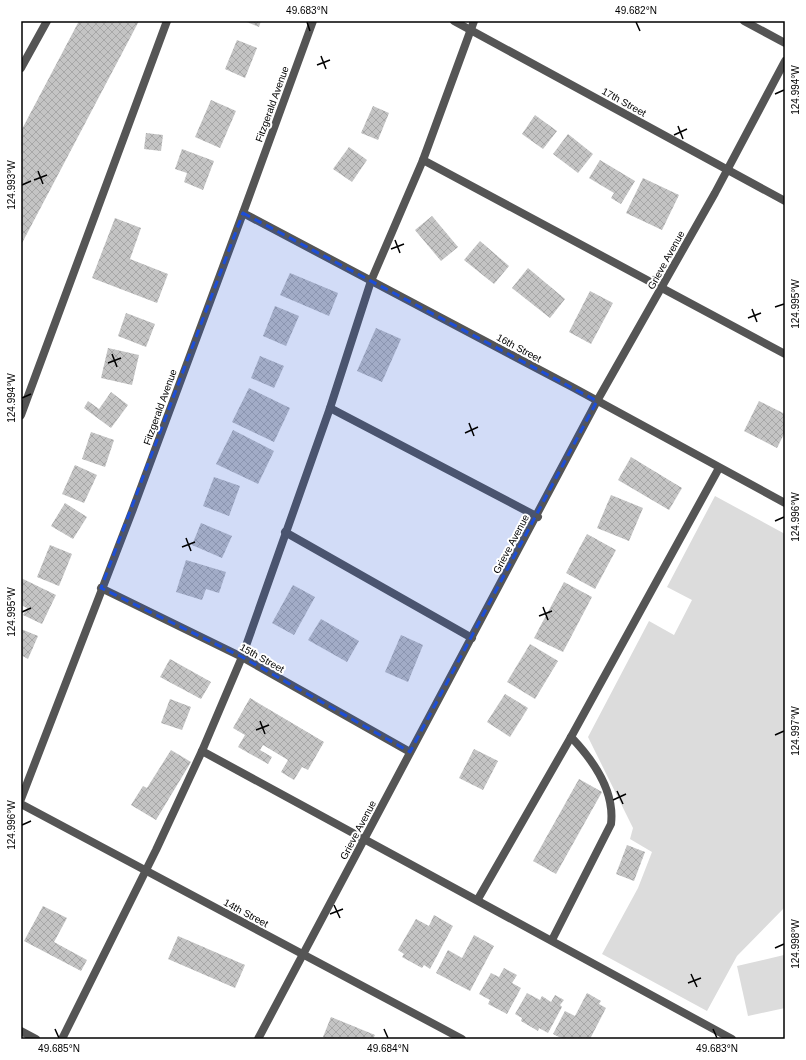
<svg xmlns="http://www.w3.org/2000/svg" width="806" height="1060" font-family="Arial,sans-serif">
  <style>
    .park { fill: #dcdcdc }
    .building { fill: url(#building-cross-hatch) }
    .lines { fill: none; stroke-linecap: round; stroke-linejoin: round }
    .service { stroke: #555; stroke-width: 8 }
    .minor { stroke: #555; stroke-width: 8 }
    .tertiary { stroke: #555; stroke-width: 8 }
    .marked { fill: #1d4ed8; fill-opacity: 0.2; stroke: #1d4ed8; stroke-width: 3; stroke-dasharray: 8 5; stroke-linejoin: round }
    .ticks { fill: none; stroke: #000; stroke-width: 1.5 }
    .labels { text-anchor: middle; dominant-baseline: central; stroke-width: 4; stroke-linejoin: round; paint-order: stroke }
    .street-label { font-size: 10px; fill: #000; stroke: #fff }
    .neatline { fill: none; stroke: #000; stroke-width: 1.5 }
    .ticks-label { font-size: 10px; text-anchor: middle; fill: #000 }
  </style>
  <defs>
    <pattern id="building-cross-hatch" width="8" height="8" patternUnits="userSpaceOnUse"><rect width="8" height="8" fill="#c4c4c4"/><path d="M0 0l8 8M0 8l8-8" fill="none" stroke="#a7a7a7"/></pattern>
  </defs>
  <rect width="100%" height="100%" fill="#fff"/>
  <g class="park">
    <path d="M715 496 785 534V907L737 956 707 1011 602 954 638 888 652 852 630 839 633 828 588 737 649 621 674 635 692 600 667 587Z"/>
    <path d="M784 955 785 1008 748 1016 737 966Z"/>
  </g>
  <g class="building">
    <path d="M79 21H139L21 245V131Z"/>
    <path d="M244 21H261L259 27Z"/>
    <path d="M237 40 257 48 245 78 225 69Z"/>
    <path d="M211 100 236 111 220 148 195 137Z"/>
    <path d="M373 106 389 113 378 140 361 133Z"/>
    <path d="M535 115 557 131 543 149 522 134Z"/>
    <path d="M146 133 163 135 161 151 144 149Z"/>
    <path d="M568 134 593 154 578 173 553 154Z"/>
    <path d="M349 147 367 160 352 182 333 169Z"/>
    <path d="M182 149 214 161 203 190 184 182 187 173 175 169Z"/>
    <path d="M600 160 635 181 621 204 611 198 614 193 589 178Z"/>
    <path d="M643 178 679 195 662 230 626 213Z"/>
    <path d="M432 216 458 247 441 261 415 230Z"/>
    <path d="M115 218 141 228 130 259 168 274 157 303 92 278Z"/>
    <path d="M480 241 509 266 494 284 464 260Z"/>
    <path d="M528 268 565 299 550 318 512 288Z"/>
    <path d="M290 273 338 293 329 316 280 295Z"/>
    <path d="M590 291 613 303 591 344 569 332Z"/>
    <path d="M275 306 299 316 286 346 263 336Z"/>
    <path d="M126 313 155 324 146 347 118 336Z"/>
    <path d="M376 328 401 339 382 382 357 371Z"/>
    <path d="M108 348 139 355 132 385 101 378Z"/>
    <path d="M260 356 284 366 274 388 251 378Z"/>
    <path d="M249 388 290 408 274 442 232 422Z"/>
    <path d="M111 392 128 405 111 428 84 408 88 401 99 409Z"/>
    <path d="M759 401 785 414V432L777 448 744 431Z"/>
    <path d="M233 430 274 451 258 484 216 464Z"/>
    <path d="M91 432 114 440 105 467 82 459Z"/>
    <path d="M631 457 682 488 669 510 618 480Z"/>
    <path d="M75 465 97 475 84 503 62 494Z"/>
    <path d="M214 477 240 486 229 516 203 506Z"/>
    <path d="M611 495 643 508 629 541 597 528Z"/>
    <path d="M65 503 87 517 73 539 51 526Z"/>
    <path d="M201 523 232 536 222 558 192 545Z"/>
    <path d="M587 534 616 550 595 589 566 573Z"/>
    <path d="M50 545 72 554 59 586 37 577Z"/>
    <path d="M186 560 226 572 219 593 206 589 202 600 176 592Z"/>
    <path d="M21 578 56 595 42 624 23 615 27 608 21 605Z"/>
    <path d="M564 582 592 597 563 652 534 638Z"/>
    <path d="M293 585 315 597 294 635 272 623Z"/>
    <path d="M321 619 359 641 347 662 308 640Z"/>
    <path d="M21 629 38 636 28 659 21 655Z"/>
    <path d="M401 635 423 645 408 682 385 672Z"/>
    <path d="M530 644 558 661 535 699 507 682Z"/>
    <path d="M170 659 211 682 201 699 160 677Z"/>
    <path d="M505 694 528 708 510 737 487 722Z"/>
    <path d="M250 698 324 742 308 770 302 767 294 780 281 772 288 760 263 745 260 750 272 757 268 764 238 747 245 735 233 728Z"/>
    <path d="M170 699 191 707 182 730 161 723Z"/>
    <path d="M474 749 498 761 483 790 459 778Z"/>
    <path d="M171 750 191 762 156 820 131 805 143 786 147 788Z"/>
    <path d="M579 779 602 792 556 874 533 861Z"/>
    <path d="M627 845 645 852 634 881 616 874Z"/>
    <path d="M43 906 67 918 54 942 87 960 81 971 24 941Z"/>
    <path d="M434 915 453 926 430 969 424 965 422 968 402 957 404 954 398 950 416 919 429 926Z"/>
    <path d="M474 935 494 946 470 991 436 973 448 950 462 958Z"/>
    <path d="M178 936 245 965 235 988 168 959Z"/>
    <path d="M504 968 517 975 512 983 521 988 507 1014 488 1004 490 1000 479 994 491 973 499 977Z"/>
    <path d="M527 993 540 1000 542 996 551 1002 555 995 564 1000 560 1005 562 1007 548 1033 539 1028 538 1031 521 1021 522 1018 515 1014Z"/>
    <path d="M587 993 601 1001 599 1004 606 1008 590 1039H563L553 1034 565 1011 575 1016Z"/>
    <path d="M331 1017 375 1035 373 1039H327L323 1037Z"/>
  </g>
  <g class="lines">
    <g class="service">
      <path d="M21 68 47 21"/>
      <path d="M423 160 785 354"/>
      <path d="M330 408 538 517"/>
      <path d="M21 415 167 21"/>
      <path d="M285 532 472 638"/>
      <path d="M202 751 732 1039"/>
      <path d="M478 899 571 737 719 468"/>
      <path d="M552 940 611 824C615 791 593 760 571 737"/>
      <path d="M62 1039 156 850 202 751 242 657 330 408 371 281 423 160 474 21"/>
    </g>
    <g class="minor">
      <path d="M744 21 785 43"/>
      <path d="M243 213 574 388 785 503"/>
      <path d="M101 588 242 657 410 752"/>
      <path d="M21 804 462 1039"/>
      <path d="M21 1031 36 1039"/>
      <path d="M258 1039 597 401 715 193 785 61"/>
    </g>
    <g class="tertiary">
      <path d="M454 21 785 201"/>
      <path d="M21 799 133 509 243 213 313 21"/>
    </g>
  </g>
  <path class="marked" d="M243 213 597 401 410 752 242 657 101 588Z"/>
  <path class="ticks" d="M307 22 310 31M636 22 640 31M321 56 326 69M317 65 330 60M775 94 784 90M678 126 683 139M674 135 687 129M38 171 43 184M34 180 47 175M22 185 31 181M395 240 400 253M391 249 404 244M775 307 784 304M752 309 757 322M748 318 761 313M112 354 117 367M108 363 121 358M22 398 31 394M469 423 474 436M465 433 478 427M775 521 784 517M186 538 191 551M182 547 195 542M543 607 548 620M22 612 31 608M539 616 552 611M260 721 265 734M256 730 269 725M775 735 784 731M617 791 623 804M613 800 626 794M22 825 31 821M334 905 340 918M330 914 343 909M775 948 784 944M691 974 697 987M688 983 701 978M55 1029 59 1038M384 1029 388 1038M713 1029 717 1038"/>
  <g class="labels">
    <g class="street-label">
      <text transform="translate(624 102) rotate(29)">17th Street</text>
      <text transform="translate(272 104) rotate(-70)">Fitzgerald Avenue</text>
      <text transform="translate(666 260) rotate(-61)">Grieve Avenue</text>
      <text transform="translate(519 348) rotate(28)">16th Street</text>
      <text transform="translate(160 407) rotate(-70)">Fitzgerald Avenue</text>
      <text transform="translate(511 544) rotate(-62)">Grieve Avenue</text>
      <text transform="translate(262 658) rotate(29)">15th Street</text>
      <text transform="translate(358 830) rotate(-62)">Grieve Avenue</text>
      <text transform="translate(246 913) rotate(28)">14th Street</text>
    </g>
  </g>
  <rect width="806" height="1060" fill="none" stroke="#ffffff" stroke-width="44"/>
  <rect x="22" y="22" width="762" height="1016" class="neatline"/>
  <g class="ticks-label">
    <text x="307" y="14">49.683°N</text>
    <text x="636" y="14">49.682°N</text>
    <text transform="translate(795 90) rotate(-90)" y="4">124.994°W</text>
    <text transform="translate(11 185) rotate(-90)" y="4">124.993°W</text>
    <text transform="translate(795 304) rotate(-90)" y="4">124.995°W</text>
    <text transform="translate(11 398) rotate(-90)" y="4">124.994°W</text>
    <text transform="translate(795 517) rotate(-90)" y="4">124.996°W</text>
    <text transform="translate(11 612) rotate(-90)" y="4">124.995°W</text>
    <text transform="translate(795 731) rotate(-90)" y="4">124.997°W</text>
    <text transform="translate(11 825) rotate(-90)" y="4">124.996°W</text>
    <text transform="translate(795 944) rotate(-90)" y="4">124.998°W</text>
    <text x="59" y="1052">49.685°N</text>
    <text x="388" y="1052">49.684°N</text>
    <text x="717" y="1052">49.683°N</text>
  </g>
</svg>
